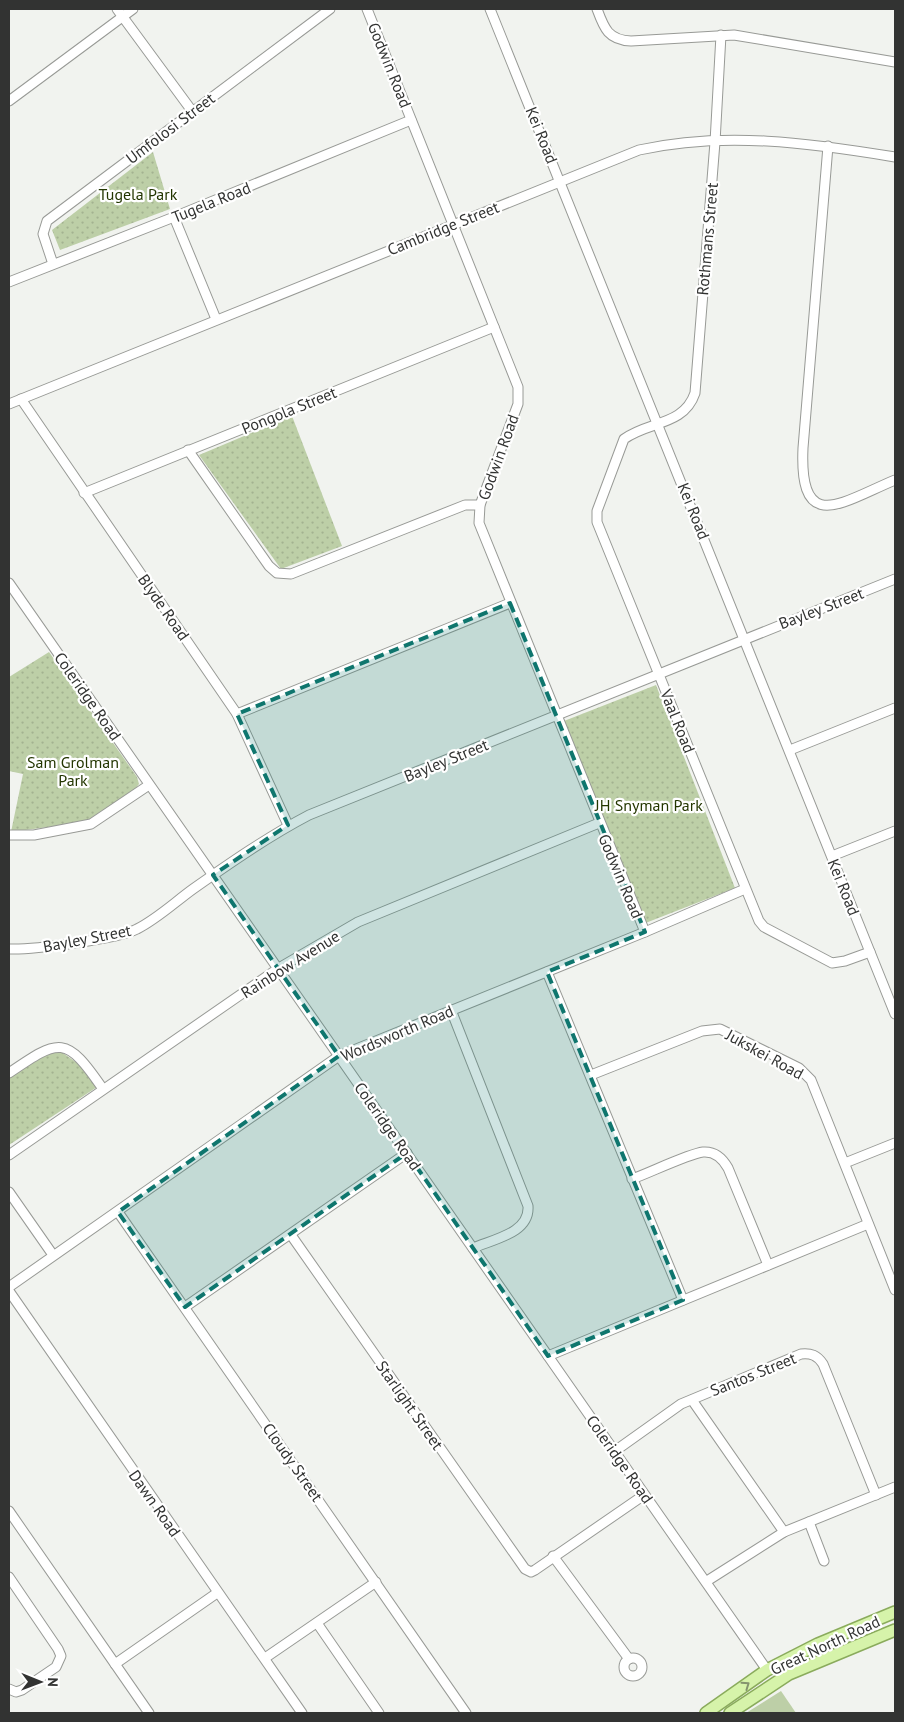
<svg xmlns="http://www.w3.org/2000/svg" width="904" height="1722" font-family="'PT Sans',sans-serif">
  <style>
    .grass { fill: url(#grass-dots) }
    .garden { fill: #bdcfa7 }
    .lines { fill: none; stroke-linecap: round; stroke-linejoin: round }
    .minor-casing { stroke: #989a96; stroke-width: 11 }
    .major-casing { stroke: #8aab5c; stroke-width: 14 }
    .minor { stroke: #fff; stroke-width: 9 }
    .major { stroke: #d6f3aa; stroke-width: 11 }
    .oneway { stroke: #84936e }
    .marked { fill: #0f766e; fill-opacity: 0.2; stroke: #0f766e; stroke-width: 4; stroke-dasharray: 10 6; stroke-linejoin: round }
    .labels { text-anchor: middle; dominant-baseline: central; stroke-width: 4.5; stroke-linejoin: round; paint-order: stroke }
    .street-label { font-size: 16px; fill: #323332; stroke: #fff }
    .park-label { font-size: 16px; fill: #233600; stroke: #fff }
  </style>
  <defs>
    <pattern id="grass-dots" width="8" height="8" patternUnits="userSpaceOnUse" patternTransform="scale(1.25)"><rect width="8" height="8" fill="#bdcfa7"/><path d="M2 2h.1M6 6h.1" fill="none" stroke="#a3b290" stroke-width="1.8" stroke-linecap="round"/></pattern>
  </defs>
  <rect width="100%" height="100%" fill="#f1f3ef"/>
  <g class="grass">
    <path d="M153 152 170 209 60 250 52 230Z"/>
    <path d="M292 416 342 546 281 569 199 455Z"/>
    <path d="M49 652 137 777 139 784 135 789 85 822 11 832 23 774 9 771V677Z"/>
    <path d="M656 685 735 888 643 924 564 721Z"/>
    <path d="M60 1051 83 1067 97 1087 9 1145V1075L39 1054Z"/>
  </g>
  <path class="garden" d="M781 1691 796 1713H746Z"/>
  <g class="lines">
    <defs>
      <g id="minor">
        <path d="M117 9 192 111"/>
        <path d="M367 9 518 387V404L480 505 479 523 645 932"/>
        <path d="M490 9 895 1014"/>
        <path d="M597 9C604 28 608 40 631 41L734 35 895 62"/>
        <path d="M721 35 715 142 695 393C684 426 648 421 624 439L597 511V522L759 921 764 927 832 963 845 961 870 952"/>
        <path d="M9 101 133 9"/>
        <path d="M828 146 803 448C799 536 842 502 895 480"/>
        <path d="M174 217 216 319"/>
        <path d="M53 264 43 234 47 221 330 9"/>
        <path d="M9 282 174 217 411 120"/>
        <path d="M21 399 237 714 288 825"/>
        <path d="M9 404 639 150C724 131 810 143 895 157"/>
        <path d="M188 450 269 566 277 573 291 574 465 505H480"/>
        <path d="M84 493 494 327"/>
        <path d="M9 583 767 1670"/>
        <path d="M237 714 510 603"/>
        <path d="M790 750 895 708"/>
        <path d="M9 835H34L91 824 149 785"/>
        <path d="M832 856 895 831"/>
        <path d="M9 949C31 950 119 939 137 929 157 919 175 902 193 889 230 863 269 836 309 815L895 579"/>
        <path d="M547 972 683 1300"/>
        <path d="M451 1010 528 1206C530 1233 494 1239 473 1248"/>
        <path d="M9 1073C60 1038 66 1035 103 1089"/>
        <path d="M591 1075 702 1031 720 1029 799 1068 811 1080 895 1290"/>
        <path d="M9 1155 279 968 358 922 599 823"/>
        <path d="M845 1163 895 1143"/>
        <path d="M632 1179C649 1173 688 1154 703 1152 715 1151 723 1159 728 1168L768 1265"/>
        <path d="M9 1192 53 1255"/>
        <path d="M118 1212 466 1713"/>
        <path d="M291 1235 525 1569 531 1572 535 1570 644 1495"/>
        <path d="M9 1287 339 1056 645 932 745 889"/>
        <path d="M9 1291 302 1713"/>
        <path d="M185 1307 407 1153"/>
        <path d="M548 1356 868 1224"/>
        <path d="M692 1400 784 1532"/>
        <path d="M615 1451 681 1404 801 1354C811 1353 817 1355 823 1364L876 1495"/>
        <path d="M9 1511 149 1713"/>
        <path d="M809 1522 824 1561"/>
        <path d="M553 1556 629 1659"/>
        <path d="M9 1577 58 1649 61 1656 56 1667 22 1690 16 1692 9 1689"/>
        <path d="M707 1581 784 1532 895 1487"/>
        <path d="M317 1623 379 1713"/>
        <path d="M265 1658 376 1582"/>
        <circle cx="633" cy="1667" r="9"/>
        <path d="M115 1664 217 1593"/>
      </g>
      <g id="major">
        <path d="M706 1713 767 1670 818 1644 895 1612"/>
        <path d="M730 1713 789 1674 895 1630"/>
      </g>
    </defs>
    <use href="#minor" class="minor-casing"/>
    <use href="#major" class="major-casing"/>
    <use href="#minor" class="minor"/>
    <use href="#major" class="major"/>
  </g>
  <defs><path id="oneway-chevron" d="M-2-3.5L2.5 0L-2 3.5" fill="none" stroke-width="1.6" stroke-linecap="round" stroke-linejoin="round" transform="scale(1.25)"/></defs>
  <use class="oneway" href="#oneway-chevron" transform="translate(746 1685) rotate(-35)"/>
  <path class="marked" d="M510 603 645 932 547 972 683 1300 548 1356 407 1153 185 1307 118 1212 339 1056 213 875 288 825 237 714Z"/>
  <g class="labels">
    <g class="street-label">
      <text transform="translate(390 65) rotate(68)">Godwin Road</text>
      <text transform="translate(170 128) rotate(-37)">Umfolosi Street</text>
      <text transform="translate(542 135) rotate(68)">Kei Road</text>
      <text transform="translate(211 202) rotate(-22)">Tugela Road</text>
      <text transform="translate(443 228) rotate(-22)">Cambridge Street</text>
      <text transform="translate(707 239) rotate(-85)">Rothmans Street</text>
      <text transform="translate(289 410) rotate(-22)">Pongola Street</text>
      <text transform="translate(498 457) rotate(-70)">Godwin Road</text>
      <text transform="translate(694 511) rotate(68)">Kei Road</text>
      <text transform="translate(164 607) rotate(55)">Blyde Road</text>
      <text transform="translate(821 608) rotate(-21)">Bayley Street</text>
      <text transform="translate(88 696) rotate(55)">Coleridge Road</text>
      <text transform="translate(678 721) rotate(68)">Vaal Road</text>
      <text transform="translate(446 760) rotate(-22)">Bayley Street</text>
      <text transform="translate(621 876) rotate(67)">Godwin Road</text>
      <text transform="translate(844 887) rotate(68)">Kei Road</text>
      <text transform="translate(87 938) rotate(-11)">Bayley Street</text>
      <text transform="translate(290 964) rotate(-32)">Rainbow Avenue</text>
      <text transform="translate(397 1033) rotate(-23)">Wordsworth Road</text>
      <text transform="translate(765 1054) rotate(29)">Jukskei Road</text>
      <text transform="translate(388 1126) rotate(55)">Coleridge Road</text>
      <text transform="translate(753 1374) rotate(-22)">Santos Street</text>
      <text transform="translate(410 1405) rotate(55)">Starlight Street</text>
      <text transform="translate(620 1459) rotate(55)">Coleridge Road</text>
      <text transform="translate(293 1462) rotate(55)">Cloudy Street</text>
      <text transform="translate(155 1503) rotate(55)">Dawn Road</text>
      <text transform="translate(825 1645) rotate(-25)">Great North Road</text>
    </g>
    <g class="park-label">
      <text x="138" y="194">Tugela Park</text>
      <text x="73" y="762">Sam Grolman<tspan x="73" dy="18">Park</tspan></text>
      <text x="649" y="805">JH Snyman Park</text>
    </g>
  </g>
  <rect width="904" height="1722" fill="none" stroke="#323332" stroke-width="20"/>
  <g transform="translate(40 1682) rotate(91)" stroke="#ffffff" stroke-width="4" paint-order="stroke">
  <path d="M0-4L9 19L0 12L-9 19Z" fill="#323332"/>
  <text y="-8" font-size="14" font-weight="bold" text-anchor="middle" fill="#323332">N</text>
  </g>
</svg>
